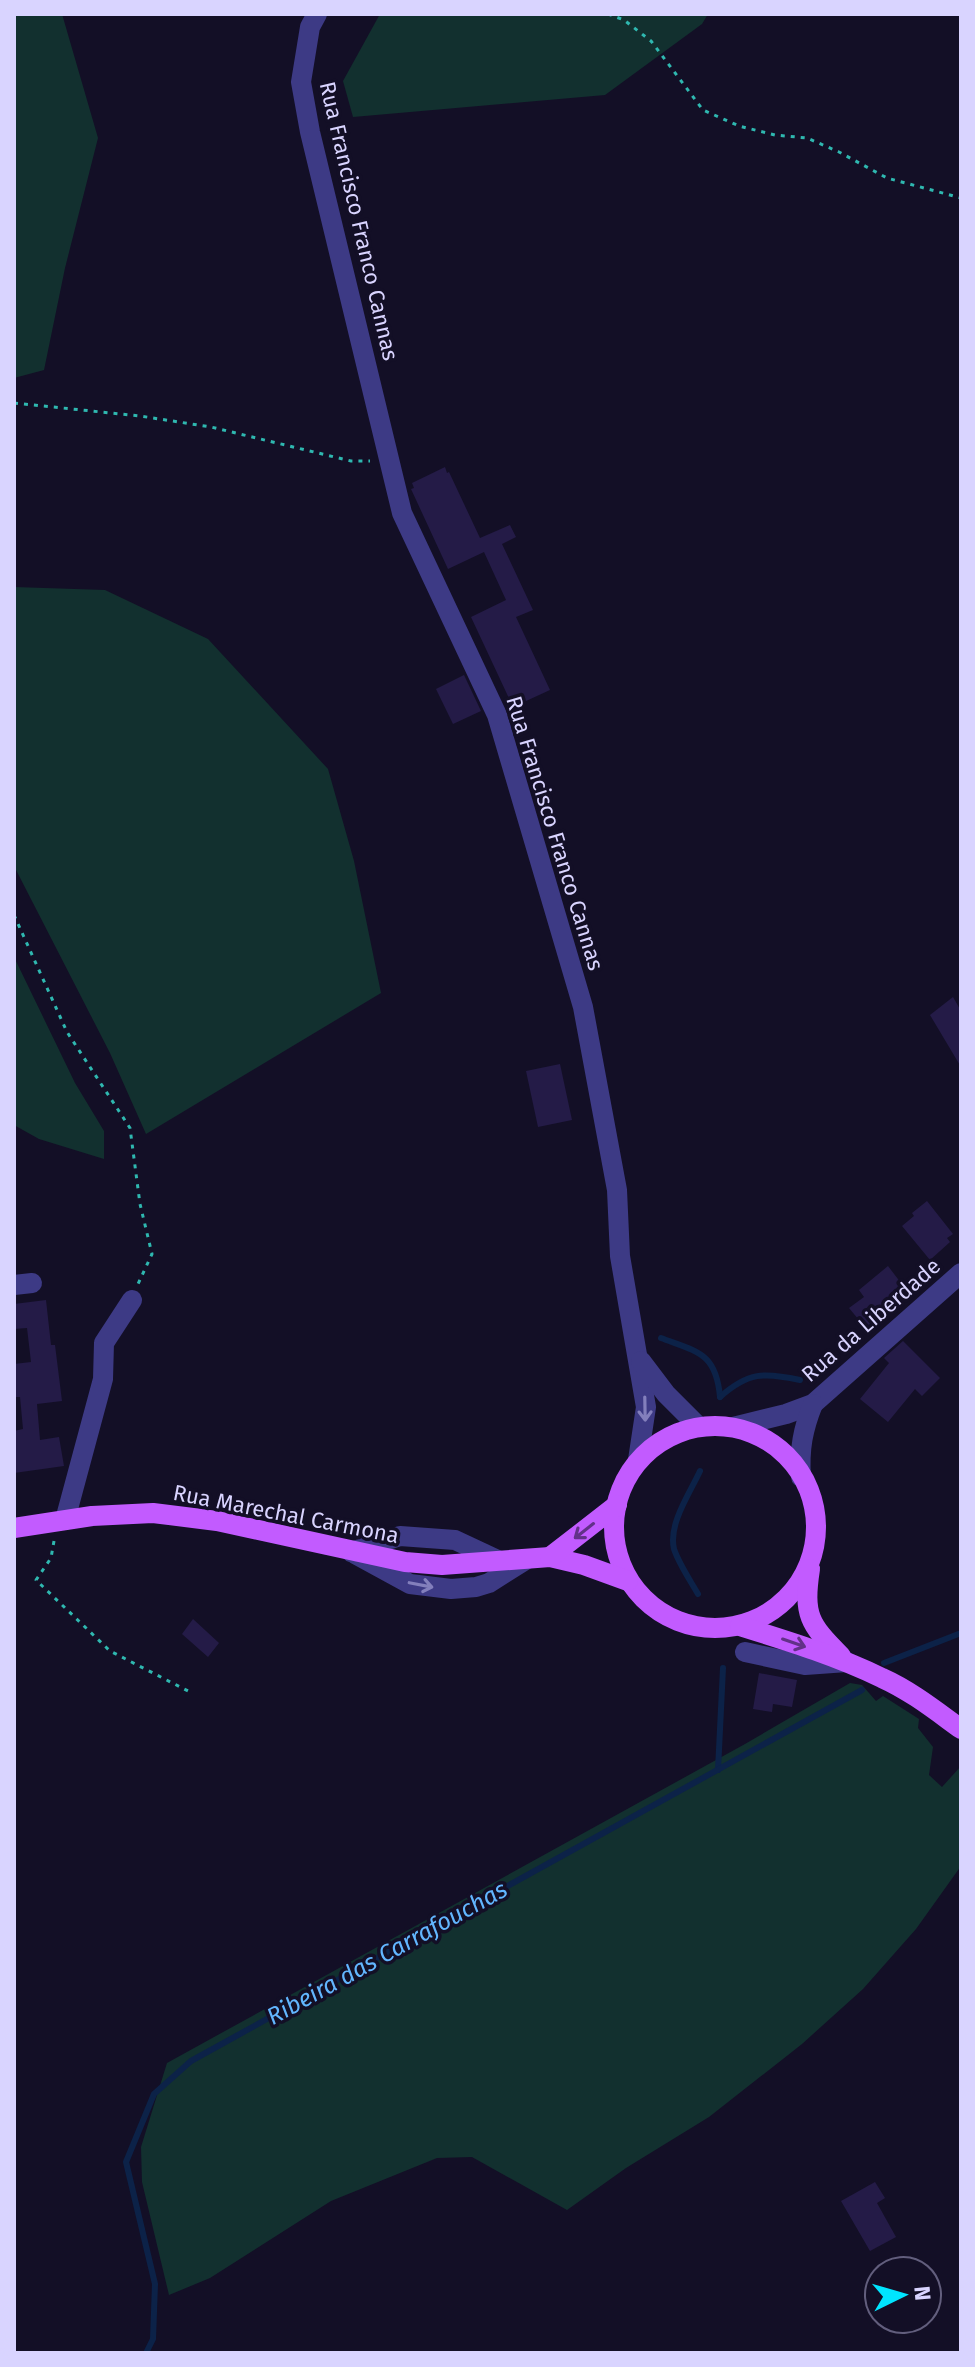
<svg xmlns="http://www.w3.org/2000/svg" width="975" height="2367" font-family="'Fira Sans',sans-serif">
  <style>
    .green { fill: #12302f }
    .lines { fill: none; stroke-linecap: round; stroke-linejoin: round }
    .stream { stroke: #0c2248; stroke-width: 6 }
    .building { fill: #241b47 }
    .path { stroke: #2fb8b0; stroke-width: 3; stroke-dasharray: 4 6; stroke-linecap: butt }
    .minor { stroke: #3d3a85; stroke-width: 20 }
    .major { stroke: #c25bff; stroke-width: 20 }
    .oneway { stroke: #837fbc }
    .oneway2 { stroke: #623188 }
    .labels { text-anchor: middle; dominant-baseline: central; stroke-width: 7; stroke-linejoin: round; paint-order: stroke }
    .street-label { font-size: 22px; fill: #d9d4ff; stroke: #130f26 }
    .water-label { font-size: 24px; font-style: italic; fill: #62b6ff; stroke: #130f26 }
  </style>
  <rect width="100%" height="100%" fill="#130f26"/>
  <g class="green">
    <path d="M14 14H62L98 138 65 268 44 370 14 378Z"/>
    <path d="M380 14H708L702 24 605 95 353 117 343 81Z"/>
    <path d="M14 587 105 590 208 639 328 769 354 861 381 993 146 1134 110 1053 14 866Z"/>
    <path d="M14 957 75 1083 104 1131V1159L39 1139 14 1125Z"/>
    <path d="M850 1683 862 1685 876 1701 883 1696 919 1719 918 1728 933 1747 929 1775 942 1787 961 1766V1866L916 1929 863 1989 802 2044 709 2117 626 2168 567 2210 472 2157 437 2158 331 2201 210 2278 169 2295 142 2182 141 2147 167 2063 745 1744Z"/>
  </g>
  <g class="lines">
    <g class="stream">
      <path d="M661 1338C698 1352 716 1353 720 1397"/>
      <path d="M720 1397C748 1372 764 1372 800 1380"/>
      <path d="M698 1594C690 1580 679 1564 674 1549 668 1524 690 1493 700 1471"/>
      <path d="M884 1663 961 1633"/>
      <path d="M718 1770 723 1668"/>
      <path d="M146 2353 153 2339 155 2284 126 2162 154 2094 191 2061 862 1690"/>
    </g>
  </g>
  <g class="building">
    <path d="M445 467 447 473 449 472 480 538 510 525 516 537 502 544 533 610 516 617 550 690 513 707 471 617 506 600 484 552 448 569 411 489 414 488 412 483Z"/>
    <path d="M464 675 481 711 453 724 436 689Z"/>
    <path d="M953 997 961 1011V1067L930 1015Z"/>
    <path d="M560 1064 572 1120 538 1127 526 1071Z"/>
    <path d="M927 1201 953 1234 947 1238 950 1242 930 1260 902 1226 914 1216 912 1213Z"/>
    <path d="M888 1266 904 1287 896 1294 903 1303 869 1332 849 1308 864 1297 859 1290Z"/>
    <path d="M46 1300 51 1345H55L62 1401 37 1404 40 1440 59 1437 64 1466 14 1473V1431L23 1429 20 1397H14V1364L31 1362 27 1328 14 1329V1304Z"/>
    <path d="M903 1341 940 1378 922 1396 915 1389 888 1422 860 1399 889 1363 884 1358Z"/>
    <path d="M193 1619 219 1643 208 1657 182 1634Z"/>
    <path d="M759 1673 797 1680 792 1707 773 1704 772 1712 753 1709Z"/>
    <path d="M875 2182 885 2198 877 2203 896 2237 870 2251 841 2201Z"/>
  </g>
  <g class="lines">
    <g class="path">
      <path d="M608 14 624 20 651 41 703 110 739 126 775 135 807 138 839 152 887 178 961 198"/>
      <path d="M14 403 140 416 211 427 351 461H370"/>
      <path d="M14 915 67 1032 130 1128 140 1204 152 1254 138 1284"/>
      <path d="M54 1541 51 1558 36 1580 110 1651 192 1693"/>
    </g>
    <g class="minor">
      <path d="M317 14 310 27 301 82 310 132 402 513 497 715 583 1007 617 1190 620 1256 646 1407 638 1460"/>
      <path d="M14 1285 32 1283"/>
      <path d="M641 1361 666 1394 699 1427"/>
      <path d="M733 1427 786 1414 813 1404 961 1273"/>
      <path d="M801 1477C799 1449 803 1429 813 1404"/>
      <path d="M65 1520 103 1379 104 1343 132 1300"/>
      <path d="M351 1552 400 1536 455 1540 502 1562"/>
      <path d="M355 1554 410 1584 451 1589 476 1587 489 1583 527 1559"/>
      <path d="M745 1652 805 1665 847 1662"/>
    </g>
    <g class="major">
      <circle cx="715" cy="1527" r="101"/>
      <path d="M14 1528 92 1516 153 1513 217 1521 405 1562 442 1565 550 1557 584 1565 628 1581"/>
      <path d="M550 1557 617 1505"/>
      <path d="M810 1569C803 1615 809 1624 841 1656"/>
      <path d="M740 1626C788 1641 837 1656 882 1678 911 1691 936 1711 961 1729"/>
    </g>
  </g>
  <defs><path id="oneway-shaft" d="M-6 0H5M1.5-3L5.5 0L1.5 3" fill="none" stroke-width="1.6" stroke-linecap="round" stroke-linejoin="round" transform="scale(2)"/></defs>
  <g class="oneway">
    <use href="#oneway-shaft" transform="translate(645 1409) rotate(89)"/>
    <use href="#oneway-shaft" transform="translate(421 1585) rotate(11)"/>
  </g>
  <g class="oneway2">
    <use href="#oneway-shaft" transform="translate(584 1531) rotate(142)"/>
    <use href="#oneway-shaft" transform="translate(794 1643) rotate(19)"/>
  </g>
  <g class="labels">
    <g class="street-label">
      <text transform="translate(359 221) rotate(77)">Rua Francisco Franco Cannas</text>
      <text transform="translate(555 833) rotate(73)">Rua Francisco Franco Cannas</text>
      <text transform="translate(871 1320) rotate(-41)">Rua da Liberdade</text>
      <text transform="translate(286 1514) rotate(11)">Rua Marechal Carmona</text>
    </g>
    <g class="water-label">
      <text transform="translate(387 1953) rotate(-29)">Ribeira das Carrafouchas</text>
    </g>
  </g>
  <rect width="975" height="2367" fill="none" stroke="#d9d4ff" stroke-width="32"/>
  <g transform="translate(903 2295) rotate(85)"><circle r="38" fill="#130f26" stroke="#625e7d" stroke-width="2"/>
  <path d="M0-6L14 30L0 20L-14 30Z" fill="#00e5ff"/>
  <text y="-12" font-size="22" font-weight="bold" text-anchor="middle" fill="#d9d4ff">N</text>
  </g>
</svg>
